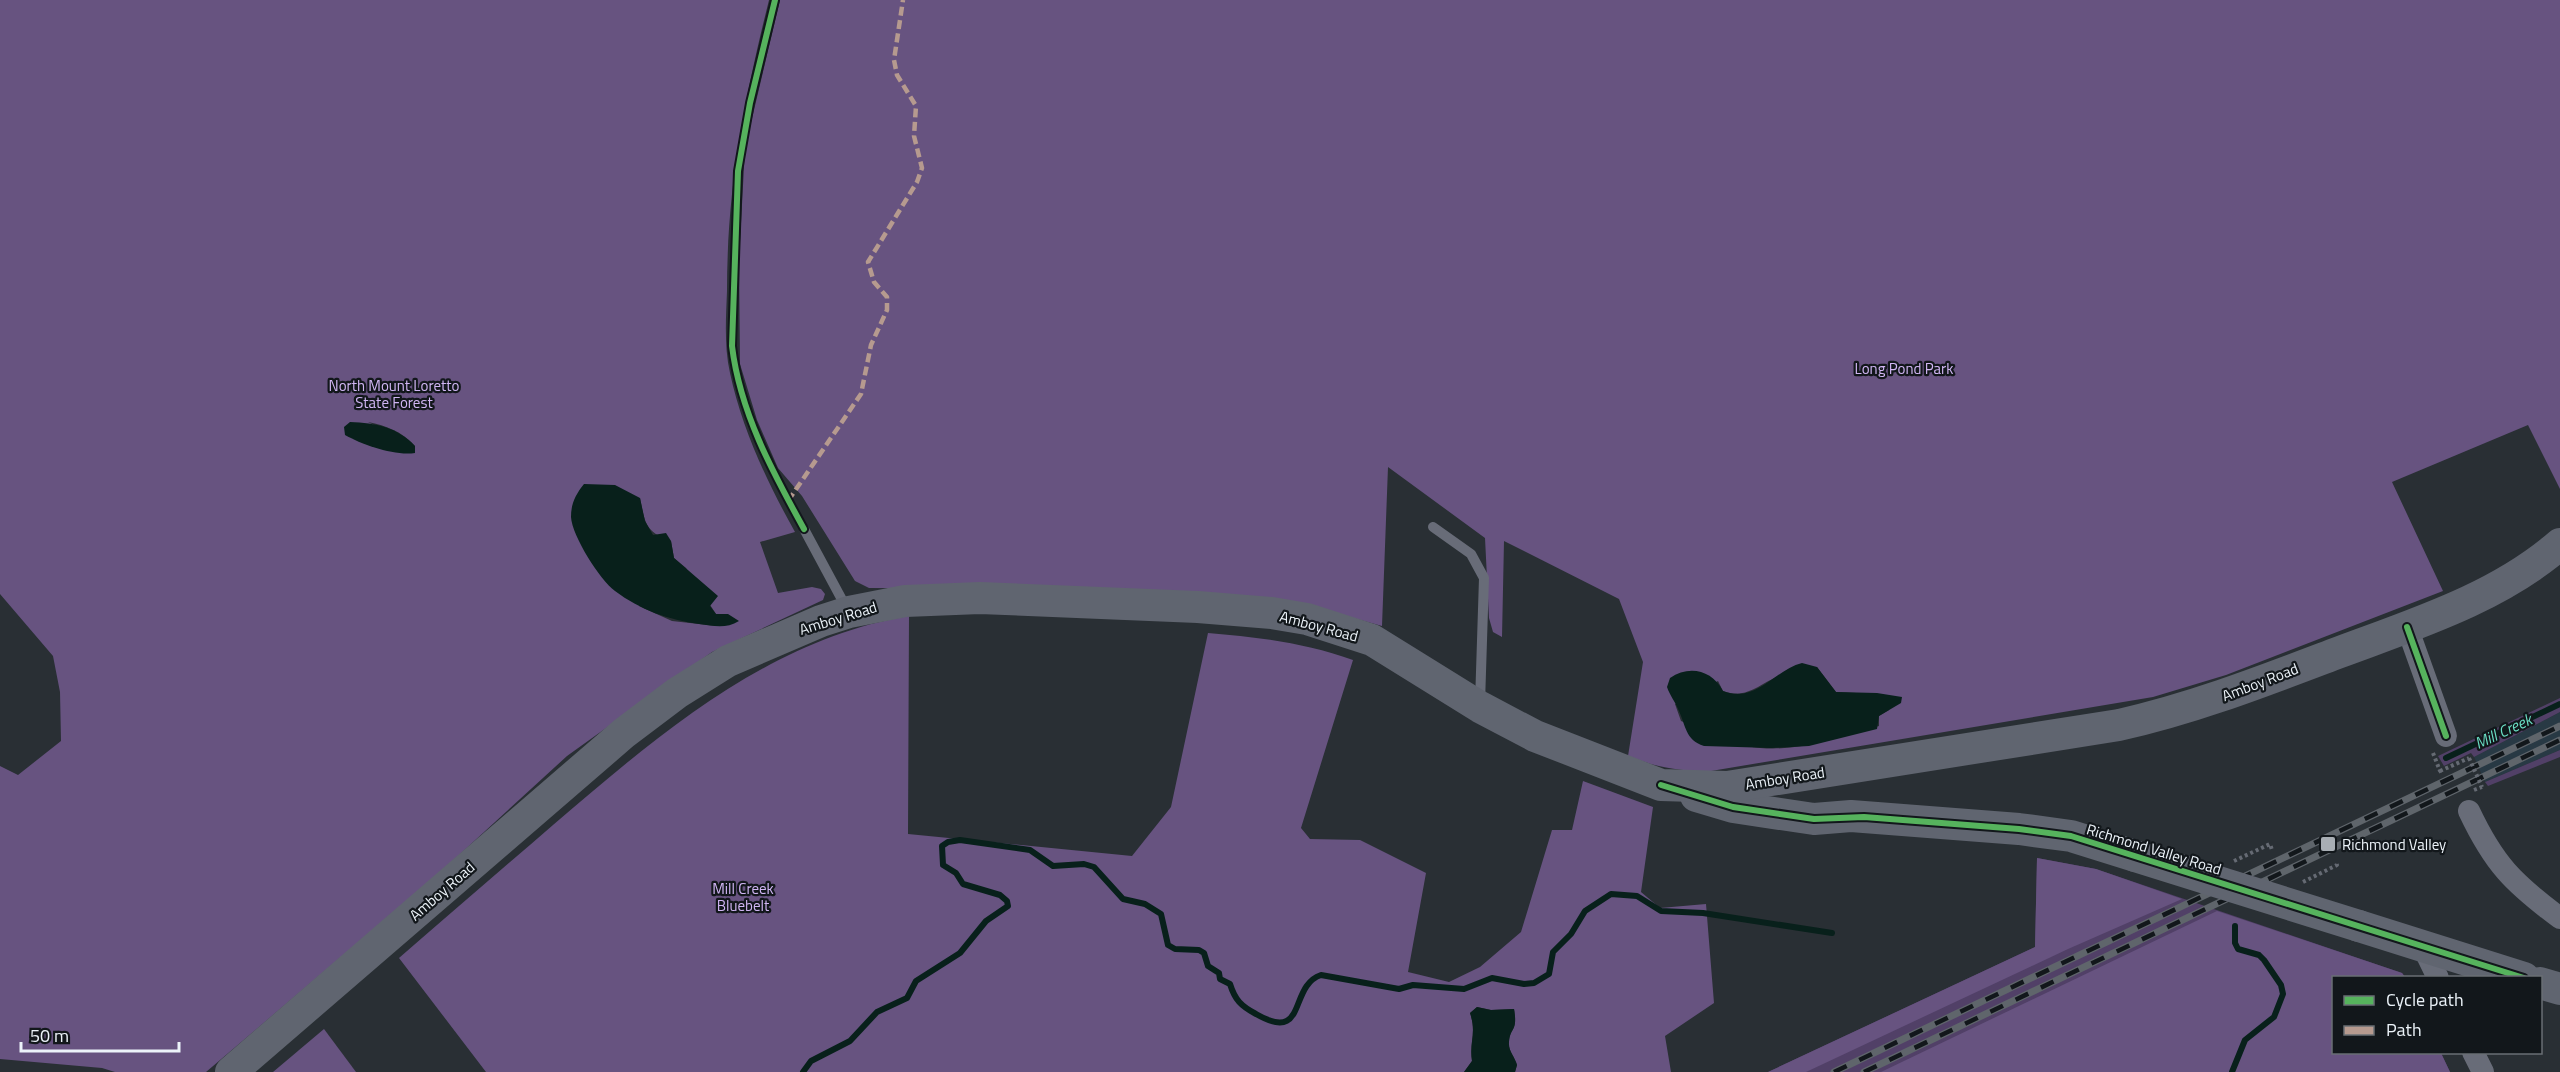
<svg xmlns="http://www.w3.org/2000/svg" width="2560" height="1072" font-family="'Titillium Web',sans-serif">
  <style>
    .built { fill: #283944 }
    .green { fill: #514067 }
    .forest { fill: #675380; fill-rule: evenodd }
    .water { fill: #08201b }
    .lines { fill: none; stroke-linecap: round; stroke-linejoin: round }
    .stream { stroke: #08201b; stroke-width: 6 }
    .path { stroke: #656a73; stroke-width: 4; stroke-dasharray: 3 3; stroke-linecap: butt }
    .lane { stroke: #686c78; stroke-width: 10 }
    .street { stroke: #686c78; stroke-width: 22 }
    .secondary { stroke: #606570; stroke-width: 32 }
    .rail-casing { stroke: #5f656b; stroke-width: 7 }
    .rail { stroke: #12171b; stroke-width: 4.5; stroke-dasharray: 14; stroke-linecap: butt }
    .path-bridge { stroke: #656a73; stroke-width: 4; stroke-dasharray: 3 3; stroke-linecap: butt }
    .secondary-bridge { stroke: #606570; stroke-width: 32 }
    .quiet { stroke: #b69a8f; stroke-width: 4.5; stroke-dasharray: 9 4.5; stroke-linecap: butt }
    .cycleway-casing { stroke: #12171b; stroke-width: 10 }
    .cycleway { stroke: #56b35d; stroke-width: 6 }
    .poi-dot { fill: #a8aeb4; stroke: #12171b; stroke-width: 2 }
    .labels { text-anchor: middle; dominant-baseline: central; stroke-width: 4.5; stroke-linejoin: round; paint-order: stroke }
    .park-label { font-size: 15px; fill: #d1b6f4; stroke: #12171b }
    .street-label { font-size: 15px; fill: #ecf3f9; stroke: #12171b }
    .poi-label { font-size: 15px; fill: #ecf3f9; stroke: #12171b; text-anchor: start }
    .water-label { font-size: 16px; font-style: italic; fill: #6adec4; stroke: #12171b }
  </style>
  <rect width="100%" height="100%" fill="#292f34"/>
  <path class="built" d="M2560 712V750L2485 782 2474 757Z"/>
  <g class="green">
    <path d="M2560 698V712L2474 757 2471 753 2444 766 2438 756Z"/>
    <path d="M2560 750V757L2488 786 2485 782Z"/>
    <path d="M2037 858 2096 869 2402 973 2405 977 2334 978V1052L2441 1053 2450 1072H1768L2035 947Z"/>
  </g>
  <g class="forest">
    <path d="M0 0H769C744 100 727 188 727 291 726 318 724 346 730 373 742 429 767 482 795 532L760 542 778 593 812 587 821 589 825 594 823 600 712 652 567 756 435 877 206 1072H115L102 1068 0 1059V766L18 775 61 741 60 692 53 656 0 594ZM368 422C387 426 401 431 415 446ZM640 498C645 523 645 532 671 541L674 558 686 568 716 614H728L717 626 672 621 639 606Z"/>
    <path d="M780 0H2560V489L2528 425 2392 482 2443 591 2226 675 2153 697 1711 771C1681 772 1655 767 1628 756L1643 662 1619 599 1504 541 1502 637 1493 632 1489 618 1485 538 1388 467 1382 626 1307 605 1096 589 869 588 855 581 802 496 778 468 757 420 740 364 739 261 745 148ZM1817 667 1836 692 1856 693 1889 710 1879 716V726C1837 738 1791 755 1747 746 1725 741 1702 729 1681 721L1675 704 1718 681 1723 691C1748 700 1759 683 1780 676 1792 672 1805 670 1817 667Z"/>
    <path d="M909 616 908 834 1132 856 1171 807 1208 633C1258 637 1305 643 1353 660L1301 828 1310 839 1360 840 1426 873 1408 972 1449 982 1480 967 1521 932 1552 830H1572L1583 781 1653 807 1641 892 1660 908 1706 904 1714 1003 1665 1036 1671 1072H1515L1517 1065C1515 1057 1508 1051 1509 1042 1510 1027 1518 1032 1514 1009L1491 1010 1477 1007 1470 1013C1477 1034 1469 1041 1472 1061L1464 1072H486L399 958C450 914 502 869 553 825 657 736 769 639 909 616Z"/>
    <path d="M2037 858 2096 869 2182 899 2068 949 1806 1072H1768L2035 947Z"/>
    <path d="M2217 911 2402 973 2405 977 2334 978V1052L2441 1053 2450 1072H1881Z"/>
    <path d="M324 1029 356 1072H273Z"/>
  </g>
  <g class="water">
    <path d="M350 422C376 423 397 427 415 446V453C394 456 363 445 345 435L344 427Z"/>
    <path d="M584 484 615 485 640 498 645 521 653 535 666 533 671 541 674 558 718 596 710 606 716 614H728L739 621C726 629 714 626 699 624 669 620 640 610 615 591 600 580 572 536 571 517 571 503 576 494 584 484Z"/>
    <path d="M1802 663 1817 667 1836 692 1877 693 1902 697 1901 703 1879 716 1877 729 1809 746 1771 748 1704 746C1685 740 1686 725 1678 709 1675 701 1670 696 1667 687L1670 678C1689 665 1712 670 1723 691 1756 704 1774 670 1802 663Z"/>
    <path d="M1477 1007 1491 1010 1514 1009C1518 1032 1510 1027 1509 1042 1508 1051 1515 1057 1517 1065L1515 1072H1464L1472 1061C1469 1041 1477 1034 1470 1013Z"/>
  </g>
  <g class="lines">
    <g class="stream">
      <path d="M2446 758 2560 704"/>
      <path d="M803 1072 811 1061 850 1041 877 1012 907 998 916 981 960 953 986 921 1008 906 1007 901 1000 895 963 884 956 873 943 865 942 846 948 842 960 840 1030 850 1053 866 1084 864 1094 867 1123 899 1145 904 1161 914 1168 945 1175 949 1199 950 1204 953 1208 966 1219 973 1220 979 1230 984C1235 1000 1241 1006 1256 1014 1308 1044 1288 986 1321 975L1399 989 1413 985 1464 989 1492 978 1524 984 1534 983 1549 974 1553 952 1571 934 1585 911 1611 894 1637 896 1661 911 1703 913 1832 933"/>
      <path d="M2232 1072 2245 1040 2274 1017 2283 994 2281 985 2264 960 2259 955 2238 949 2235 943V926"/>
    </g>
    <g class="path">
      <path d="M2433 753 2440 771 2436 773"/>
      <path d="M2440 771 2469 758"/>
      <path d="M2474 790 2482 787"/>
      <path d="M2234 861 2270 844 2272 850"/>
      <path d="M2303 882 2337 865 2336 862"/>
    </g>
    <g class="lane">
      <path d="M1433 527 1471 554 1484 578 1480 703"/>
      <path d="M804 529 847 609"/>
    </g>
    <g class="street">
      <path d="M2407 627 2446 736"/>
      <path d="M2469 811C2494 864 2513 883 2560 918"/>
      <path d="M2422 945 2438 978"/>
      <path d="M2473 1052 2483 1072"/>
    </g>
    <g class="secondary">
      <path d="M1696 796 1733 807 1814 819 1851 816 2019 829 2071 836 2135 856"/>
      <path d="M2359 926 2524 978"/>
      <path d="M2540 983 2560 989"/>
      <path d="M231 1072 624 733 677 693 728 661 821 621 849 612 905 601 980 598 1198 607 1272 613 1307 619 1372 640 1480 707 1535 736 1661 785 1727 787 2119 725C2195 708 2266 680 2340 652 2415 624 2498 598 2560 544"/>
    </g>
    <defs>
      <g id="rail">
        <path d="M1834 1072 2560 726"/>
        <path d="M1864 1072 2560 740"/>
      </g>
    </defs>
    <use href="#rail" class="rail-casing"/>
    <use href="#rail" class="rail"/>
    <path class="path-bridge" d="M2469 758 2482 787"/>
    <path class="secondary-bridge" d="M2135 856 2359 926"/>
    <path class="quiet" d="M788 501 861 394 871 345 887 310V297L874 282 868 262 917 182 922 168 914 136 916 106 897 75 894 60 903 0"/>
    <defs>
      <g id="cycleway">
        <path d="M775 0 750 103 738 171 732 346C740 412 772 471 804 529"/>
        <path d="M2407 627 2446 736"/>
        <path d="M1661 785 1733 807 1814 819 1864 817 2019 829 2071 836 2524 978"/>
      </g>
    </defs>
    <use href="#cycleway" class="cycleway-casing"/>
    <use href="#cycleway" class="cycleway"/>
  </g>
  <rect class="poi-dot" x="2320" y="836" width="16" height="16" rx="3"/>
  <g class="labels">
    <g class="park-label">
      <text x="1904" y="368">Long Pond Park</text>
      <text x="394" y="385">North Mount Loretto<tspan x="394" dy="17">State Forest</tspan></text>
      <text x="743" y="888">Mill Creek<tspan x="743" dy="17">Bluebelt</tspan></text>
    </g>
    <g class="street-label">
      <text transform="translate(838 618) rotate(-17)">Amboy Road</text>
      <text transform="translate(1319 626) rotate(15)">Amboy Road</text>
      <text transform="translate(2260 682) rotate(-21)">Amboy Road</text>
      <text transform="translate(1785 778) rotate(-9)">Amboy Road</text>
      <text transform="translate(2154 849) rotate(17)">Richmond Valley Road</text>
      <text transform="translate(442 891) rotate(-41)">Amboy Road</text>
    </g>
    <g class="poi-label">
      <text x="2342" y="844">Richmond Valley</text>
    </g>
    <g class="water-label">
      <text transform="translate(2503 731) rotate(-25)">Mill Creek</text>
    </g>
  </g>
  <rect x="2332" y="976" width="210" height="78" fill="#12171b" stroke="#696f74" stroke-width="1.5"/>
  <rect x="2344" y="996" width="30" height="9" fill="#56b35d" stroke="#696f74" stroke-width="1.5"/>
  <text x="2386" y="1006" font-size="18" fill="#ecf3f9">Cycle path</text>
  <rect x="2344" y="1026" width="30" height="9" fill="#b69a8f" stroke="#696f74" stroke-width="1.5"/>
  <text x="2386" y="1036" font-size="18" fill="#ecf3f9">Path</text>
  <path d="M21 1042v9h158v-9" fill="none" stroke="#ecf3f9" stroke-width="3"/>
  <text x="30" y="1042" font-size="18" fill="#ecf3f9" stroke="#12171b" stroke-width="4.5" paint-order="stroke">50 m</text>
</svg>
